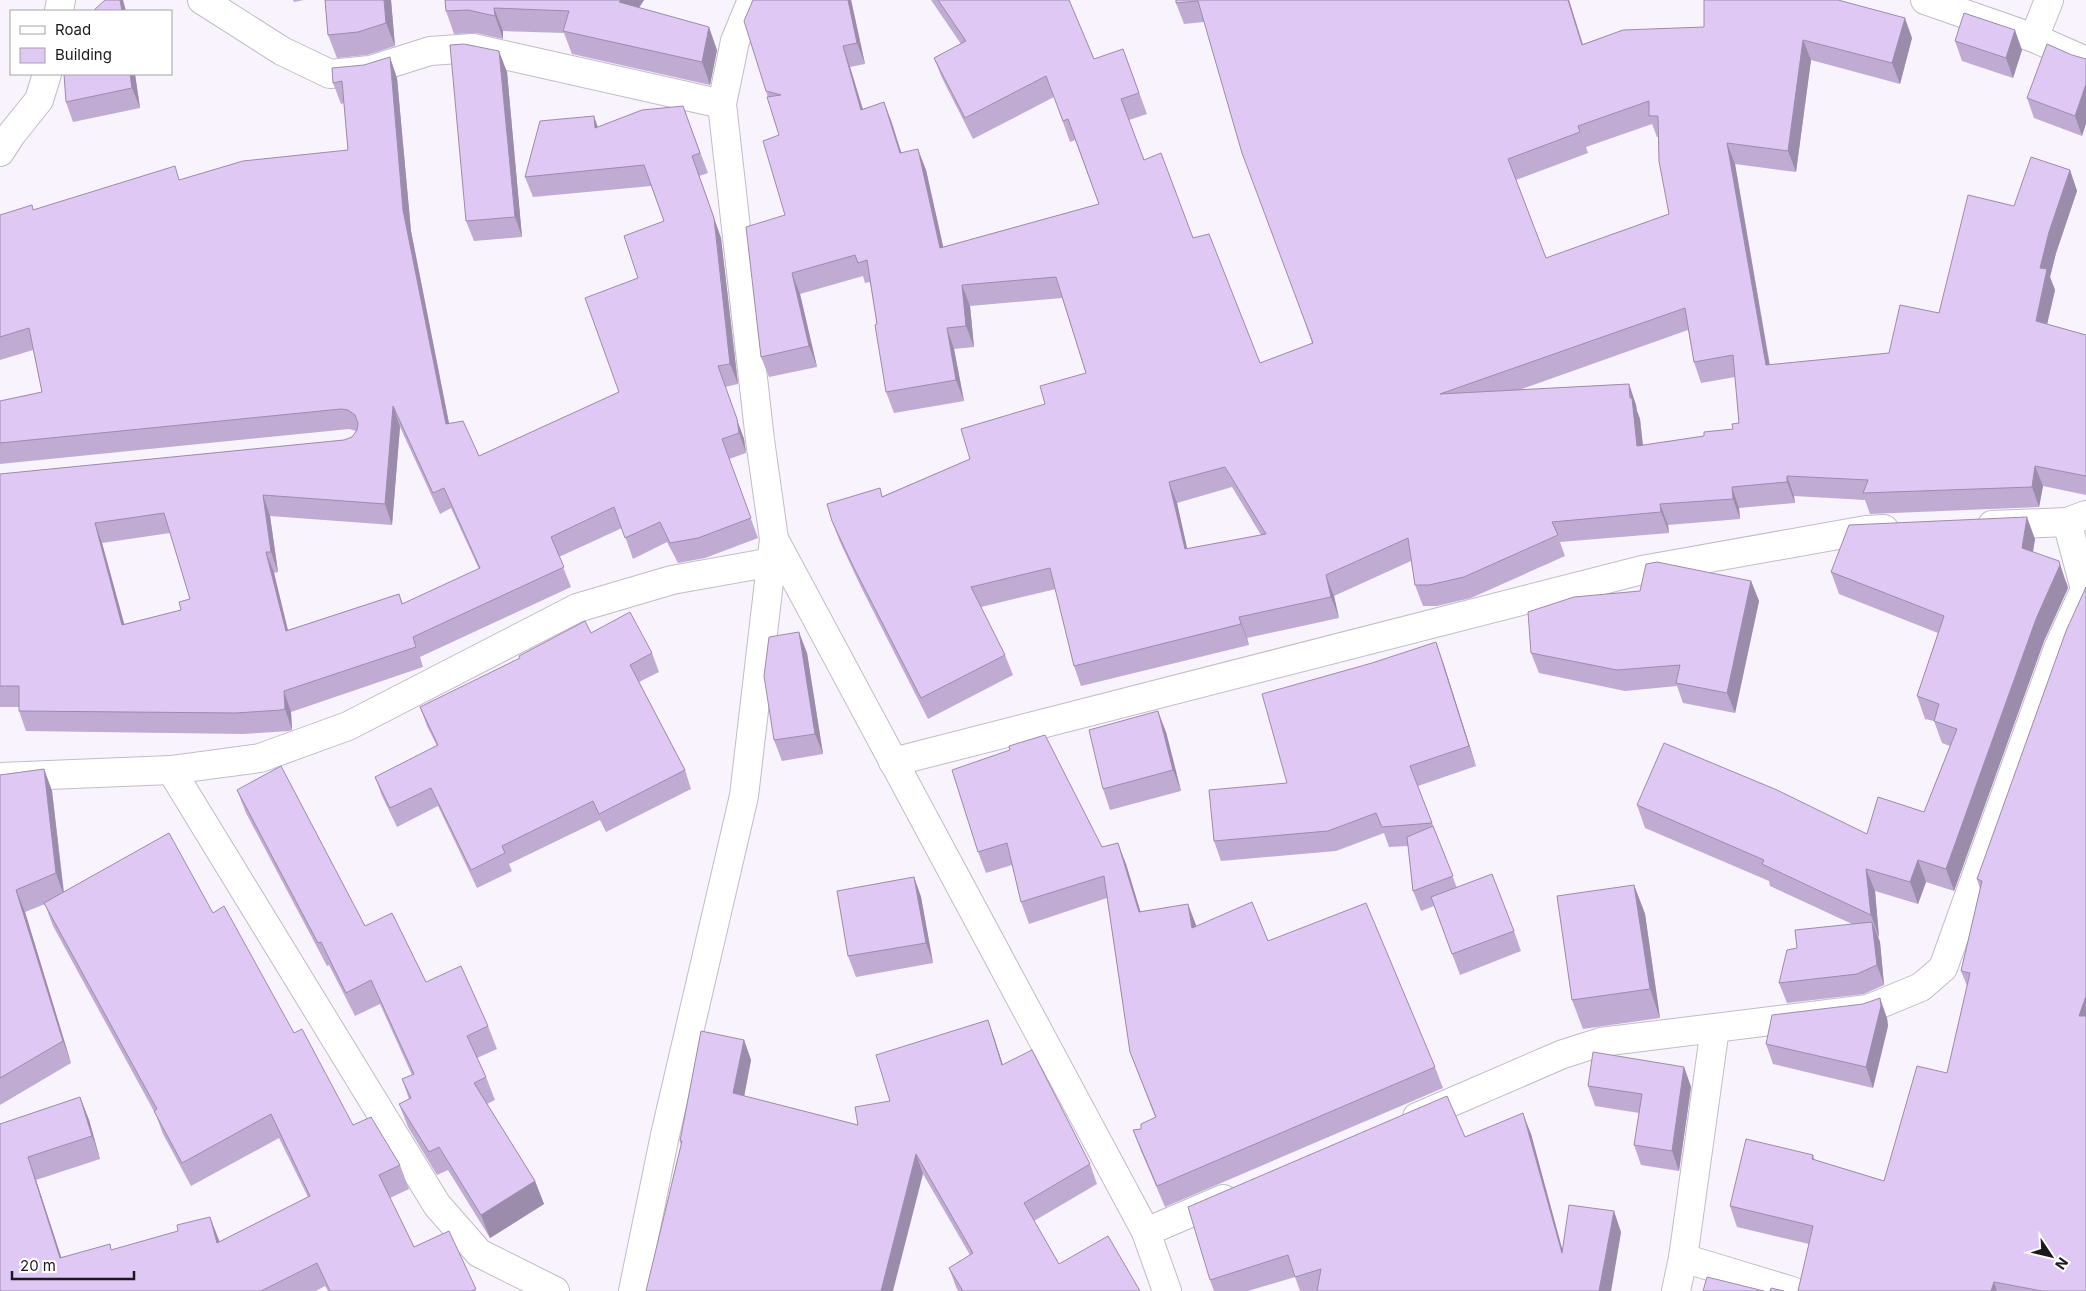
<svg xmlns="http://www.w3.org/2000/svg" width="2086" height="1291" font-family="Inter,sans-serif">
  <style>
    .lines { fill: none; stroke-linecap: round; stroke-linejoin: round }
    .minor-casing { stroke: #c1bcc6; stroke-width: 30 }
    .minor { stroke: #fff; stroke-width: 28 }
    .wall { fill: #c0acd2; fill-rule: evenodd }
    .shaded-wall { fill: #9c8cab }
    .building { fill: #dfc8f4; stroke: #9c8cab; fill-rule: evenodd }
  </style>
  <rect width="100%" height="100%" fill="#f8f3fd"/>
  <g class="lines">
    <defs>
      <g id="minor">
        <path d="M202 0 282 51 330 74 370 70 430 51 473 48 722 104"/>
        <path d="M1925 0 2034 38 2086 61"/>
        <path d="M59 11 61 0"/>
        <path d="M2034 38 2049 0"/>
        <path d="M0 152 11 135 39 100 47 74"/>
        <path d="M1992 525 2067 522 2086 515"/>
        <path d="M774 539 1146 1232 1167 1291"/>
        <path d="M893 762 1642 570 1866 530 1884 529"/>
        <path d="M171 770 437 1205 479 1253 555 1291"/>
        <path d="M0 777 171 770 260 758 348 726 577 608 672 580 772 562"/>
        <path d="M1417 1117 1563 1054 1601 1042 1868 1009 1921 987 1943 968 2059 646 2085 589 2067 522"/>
        <path d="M1146 1232 1223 1199"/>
        <path d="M1683 1258 1792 1291"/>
        <path d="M633 1291 665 1135 744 796 774 539 760 440 722 104 735 41 752 0"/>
        <path d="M1676 1291 1683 1258 1715 1028"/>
      </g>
    </defs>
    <use href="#minor" class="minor-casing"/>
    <use href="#minor" class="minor"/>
  </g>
  <g class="wall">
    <path d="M293 0H304L294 2Z"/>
    <path d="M325 0H391L395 46 367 55 337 58 328 35Z"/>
    <path d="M445 0H644L639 8 717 50 710 85 572 54 564 33 503 31V39L476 33 454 34 446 11Z"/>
    <path d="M753 0H851L865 64 850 67 863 109 884 102 901 153 926 170 943 247 1099 204 1075 140 1070 142 1054 97 973 139 942 78 934 58 961 44 931 0H1069L1094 59 1123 49 1147 114 1129 120 1144 160 1193 238 1260 363 1312 343 1204 22 1184 24 1176 3V0H1569L1583 44 1623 30 1912 38 1900 84 1811 60 1796 172 1735 164 1770 365 1889 353 1939 313 2014 206 2070 170 2077 191 2056 253 2050 277 2055 290 2047 324 2086 335V495L2043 486 2039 507 1870 514 1865 500 1794 496 1795 503 1739 508 1740 519 1668 525 1669 533 1560 542 1565 556 1471 598 1437 606H1423L1415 585 1411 561 1334 596 1339 618 1247 638 1249 645 1081 686 1074 666 1056 589 981 607 1005 655 1013 675 928 719 861 587 840 542 832 521 883 496 970 459 1086 373 1062 298 970 306 974 347 954 349 964 401 894 413 886 392 877 324 870 282 865 283 863 276 800 294 817 367 769 377 761 357 785 215 779 135 766 91ZM1652 124 1657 137H1659L1669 214 1546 258 1516 180 1588 153 1586 147ZM1688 330 1694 362 1701 383 1735 377 1739 423 1733 429 1704 436 1643 445 1640 419 1637 411 1636 405 1629 384 1519 390ZM1232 487 1261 535 1187 549 1177 503Z"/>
    <path d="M1955 41 2022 50 2013 78 1962 61Z"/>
    <path d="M2072 55 2082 136 2034 118 2027 98Z"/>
    <path d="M332 68 397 78 411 231 449 423 479 456 619 392 638 278 664 221 651 186 533 197 525 177 598 127 683 106 708 173 699 176 721 238 738 384 725 387 744 439 746 453 729 459 758 538 705 558 678 563 667 542 633 559 622 528 559 557 571 587 420 657 423 667 291 712 292 730 289 731 243 734 26 731 19 711V707H0V474L344 440 352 437 356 431 349 429 0 464V401L42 392 33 350 0 360V215L33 210 180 180 348 150 344 103 341 104 333 83ZM400 427 440 514 451 508 479 569 403 604 399 594 288 630 274 573 278 572 270 516 392 525ZM170 533 190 599 181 610 124 624 102 543Z"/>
    <path d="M507 72 522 237 474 241 466 221Z"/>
    <path d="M64 74H135L140 108 73 122 66 102Z"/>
    <path d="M2035 539 2033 551 2067 583 2068 588 2044 641 1954 891 1926 882 1918 904 1875 891 1879 937 1878 936 1880 942 1884 985 1864 994 1787 1003 1779 983 1797 948 1852 924 1770 886 1769 881 1645 828 1637 805 1867 834 1924 812 1950 746 1942 743 1934 721 1925 719 1917 696 1938 633 1839 594 1831 572Z"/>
    <path d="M1751 581 1759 601 1735 713 1683 703 1677 686 1625 691 1539 673 1531 653Z"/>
    <path d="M2086 587V1291H1798L1809 1244 1737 1227 1730 1206 1813 1155 1815 1160 1884 1181 1947 1073 1967 986 1961 971 1980 889 1977 879Z"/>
    <path d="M591 633 652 653 659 672 639 682 685 770 691 789 606 832 600 820 509 864 512 871 477 888 438 806 397 827 382 796 375 777 437 746 427 726 420 707Z"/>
    <path d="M807 653 823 754 782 761 774 740Z"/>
    <path d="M1443 662 1476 766 1418 786 1457 888 1514 931 1521 951 1460 975 1434 906 1421 911 1413 891 1408 846 1389 847 1384 833 1336 851 1221 861 1214 841Z"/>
    <path d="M1166 732 1181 791 1110 810 1103 789Z"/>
    <path d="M44 769 52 791 64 892 213 913 294 1033 353 1125 400 1165 409 1189 390 1198 414 1247 449 1231 476 1291H328L325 1286 316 1291H0V1124L80 1097 89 1120 100 1159 36 1180 61 1257 112 1250 219 1242 308 1197 279 1138 191 1186 163 1134 156 1115 53 926 45 904 25 912 71 1063 0 1105V775Z"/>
    <path d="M952 770 1102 847 1126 864 1140 911 1196 926 1268 941 1435 1067 1443 1088 1165 1207 1141 1151 1133 1130 1141 1129 1155 1117 1130 1052 1107 898 1029 924 1021 902 1012 865 986 873 978 852Z"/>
    <path d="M237 790 365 926 426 982 488 1026 497 1049 477 1058 486 1077 495 1100 487 1104 535 1181 544 1204 490 1238 448 1170 437 1175 408 1127 399 1104 409 1099 402 1079 412 1075 380 1004 355 1016 329 965 327 966 246 813Z"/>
    <path d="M914 877 921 897 933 963 856 977 848 956Z"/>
    <path d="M1634 885 1645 914 1660 1018 1583 1029 1572 1000Z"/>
    <path d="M1887 1018 1888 1026 1873 1088 1773 1064 1766 1044Z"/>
    <path d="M988 1020 1003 1065 1090 1164 1097 1184 1034 1221 1059 1264 1140 1291H958L956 1287 949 1268 970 1255 923 1174 681 1145 680 1141 744 1040 751 1060 744 1096 858 1125 890 1101Z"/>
    <path d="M1684 1067 1691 1087 1679 1171 1641 1165 1634 1145 1639 1113 1595 1106 1588 1086Z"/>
    <path d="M1531 1134 1562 1249 1621 1232 1611 1291H1300L1295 1277 1248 1291H1214L1210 1280 1465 1137Z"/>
  </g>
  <g class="shaded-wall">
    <path d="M120 0H123L126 11H122Z"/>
    <path d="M384 0H391L395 46 386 23Z"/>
    <path d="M621 0H644L627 25 619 2Z"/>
    <path d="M848 0H851L865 64 857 43Z"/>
    <path d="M1568 0H1569L1589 66 1582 45Z"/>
    <path d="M494 8 503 31V39L495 16Z"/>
    <path d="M1905 18 1912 38 1900 84 1892 63Z"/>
    <path d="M709 27 717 50 710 85 702 62Z"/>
    <path d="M2015 30 2022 50 2013 78 2006 58Z"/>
    <path d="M1803 40 1811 60 1796 172 1788 151Z"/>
    <path d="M843 46 850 67 869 131 861 110Z"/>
    <path d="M499 51 507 72 522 237 515 217Z"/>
    <path d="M390 57 397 78 411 231 453 444 446 424 403 210Z"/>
    <path d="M130 74H135L140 108 132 88Z"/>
    <path d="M2086 84V124L2082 136 2075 116Z"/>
    <path d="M884 102 892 123 908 174 900 153Z"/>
    <path d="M594 116 601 136 595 128Z"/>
    <path d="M1727 143 1735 164 1773 386 1766 365Z"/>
    <path d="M918 149 926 170 948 268 940 248Z"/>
    <path d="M692 156 721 238 738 384 730 364Z"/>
    <path d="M2070 170 2077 191 2056 253 2050 277 2055 290 2043 342 2036 321 2040 268 2049 232Z"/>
    <path d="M792 273 800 294 817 367 809 346Z"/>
    <path d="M962 285 970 306 974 347 966 326Z"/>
    <path d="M947 328 954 349 964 401 956 380Z"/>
    <path d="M1629 384 1636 405 1637 411 1640 419 1645 467 1637 446Z"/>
    <path d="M725 387 744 439 746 453 739 433Z"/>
    <path d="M393 406 400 427 392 525 385 504Z"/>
    <path d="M2035 466 2043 486 2039 507 2032 487Z"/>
    <path d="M1787 476 1794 496 1795 503 1787 482Z"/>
    <path d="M1169 482 1177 503 1192 570 1185 549Z"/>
    <path d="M1732 487 1739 508 1740 519 1733 499Z"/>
    <path d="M263 495 270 516 278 572 271 552Z"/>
    <path d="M1660 504 1668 525 1669 533 1661 512Z"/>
    <path d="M2027 517 2035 539 2030 570 2022 548Z"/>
    <path d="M95 523 102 543 130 645 122 625Z"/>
    <path d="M266 552 274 573 293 652 286 631Z"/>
    <path d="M2059 561 2068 588 2044 641 1954 891 1946 869 2036 619Z"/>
    <path d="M1326 575 1334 596 1339 618 1331 597Z"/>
    <path d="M1751 581 1759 601 1735 713 1727 693Z"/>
    <path d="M1239 617 1247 638 1249 645 1241 624Z"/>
    <path d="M799 632 807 653 823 754 815 734Z"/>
    <path d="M1436 642 1443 662 1476 766 1469 746Z"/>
    <path d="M284 691 291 712 292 730 285 709Z"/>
    <path d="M1158 711 1166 732 1181 791 1173 770Z"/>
    <path d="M44 769 52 791 64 896 56 873Z"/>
    <path d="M1118 843 1126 864 1147 933 1139 912Z"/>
    <path d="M1918 860 1926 882 1918 904 1910 882Z"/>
    <path d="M1866 869 1875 891 1879 937 1871 915Z"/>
    <path d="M914 877 921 897 933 963 926 943Z"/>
    <path d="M1634 885 1645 914 1660 1018 1650 989Z"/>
    <path d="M16 890 25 912 71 1063 63 1041Z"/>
    <path d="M1188 904 1196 925 1199 949 1192 928Z"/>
    <path d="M1872 922 1880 942 1884 985 1877 965Z"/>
    <path d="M2086 996V1034L2079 1016Z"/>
    <path d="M1880 998 1887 1018 1888 1026 1873 1088 1866 1067Z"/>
    <path d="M988 1020 995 1040 1009 1085 1002 1065Z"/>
    <path d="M744 1040 751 1060 741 1113 733 1093Z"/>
    <path d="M1684 1067 1691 1087 1679 1171 1672 1151Z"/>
    <path d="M80 1097 89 1120 100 1159 92 1136Z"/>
    <path d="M1523 1113 1531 1134 1569 1274 1562 1253Z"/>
    <path d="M916 1154 923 1174 893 1291H881Z"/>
    <path d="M28 1157 36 1180 69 1281 60 1258Z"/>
    <path d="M535 1181 544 1204 490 1238 481 1215Z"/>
    <path d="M1614 1211 1621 1232 1611 1291H1599Z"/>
    <path d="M210 1217 219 1240 225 1266 217 1243Z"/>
    <path d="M1994 1282 1997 1291H1991Z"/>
  </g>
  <g class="building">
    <path d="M105 0H120L122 11H93Z"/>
    <path d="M325 0H384L386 23 358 32 328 35Z"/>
    <path d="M445 0H621L619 2 709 27 702 62 563 31 569 11 494 8 495 16 468 10 446 11Z"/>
    <path d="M753 0H848L857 43 843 46 861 110 884 102 900 153 918 149 940 248 1099 204 1068 119 1063 121 1046 76 965 118 934 58 966 41 938 0H1069L1094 59 1123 49 1139 93 1121 99 1144 160 1161 153 1193 238 1209 234 1260 363 1313 343 1242 153 1198 1 1176 3V0H1568L1582 45 1623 30 1704 27V0H1838L1905 18 1892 63 1803 40 1788 151 1727 143 1766 365 1889 353 1900 305 1939 313 1968 195 2014 206 2031 157 2070 170 2049 232 2040 268 2047 269 2036 321 2086 335V476L2035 466 2032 487 1863 493 1868 480 1787 476V482L1732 487 1733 499 1660 504 1661 512 1552 522 1558 535 1464 577 1429 585H1415L1408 538 1326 575 1331 597 1239 617 1241 624 1074 666 1050 568 971 587 1005 655 921 698 853 566 832 521 827 504 880 488 882 497 970 459 961 429 1045 404 1040 386 1086 373 1056 277 962 285 966 326 947 328 956 380 886 392 875 325 877 324 867 260 858 263 855 255 792 273 809 346 761 357 746 227 785 215 763 141 779 135 767 97 781 95 766 91 744 21ZM1649 101V116H1658L1659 161 1669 214 1546 258 1508 159 1580 132 1578 126ZM1685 308 1694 362 1733 355 1739 423 1732 424 1733 429 1704 432V436L1637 446 1632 398H1630L1629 384 1440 394ZM1225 467 1266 534 1185 549 1169 482Z"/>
    <path d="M1964 13 2015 30 2006 58 1955 41Z"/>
    <path d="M464 44 499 51 515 217 466 221 450 45Z"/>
    <path d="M2047 44 2072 55 2086 59V84L2075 116 2027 98Z"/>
    <path d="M390 57 403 210 446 424 463 421 479 456 619 392 585 298 638 278 624 236 664 221 644 165 525 177 540 121 594 116 595 128 642 110 683 106 700 153 692 156 714 218 730 364 718 366 737 419 739 433 722 439 751 518 698 538 670 543 660 522 625 538 614 507 551 537 564 567 413 637 416 647 284 691 285 709 281 710 236 713 19 711V686H0V474L344 440 352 437 357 430 358 423 355 415 348 410 341 409 0 443V401L42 392 29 328 0 337V215L32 205 33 210 175 166 179 180 243 161 348 150 342 81 333 83 332 68 364 65ZM393 406 433 493 444 488 480 568 402 604 399 594 286 631 266 552H271L263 495 385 504ZM164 513 190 599 179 602 181 610 122 625 95 523Z"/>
    <path d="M64 74H130L132 88 66 102Z"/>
    <path d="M2027 517 2022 548 2059 561 2060 565 2036 619 1946 869 1918 860 1910 882 1866 869 1871 915 1762 864 1764 860 1637 805 1664 743 1777 790 1867 834 1878 797 1924 812 1957 729 1934 721 1939 704 1917 696 1944 616 1831 572 1849 525Z"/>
    <path d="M1657 562 1751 581 1727 693 1676 683 1680 665 1617 670 1531 653 1528 612 1574 597 1640 591 1646 564Z"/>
    <path d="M2086 587V996L2079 1016H2086V1291H2042L1994 1282 1991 1291H1798L1813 1226 1730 1206 1746 1139 1813 1155 1812 1159 1884 1181 1917 1066 1947 1073 1970 973 1961 971 1982 881 1977 879 2066 631Z"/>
    <path d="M630 612 652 653 630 665 685 770 599 814 593 801 502 846 505 853 471 870 431 788 390 808 375 777 438 745 420 707 520 658 519 656 585 621 591 633Z"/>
    <path d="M799 632 815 734 774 740 764 676 769 637Z"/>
    <path d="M1436 642 1469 746 1410 766 1432 823 1382 827 1376 813 1328 831 1214 841 1209 790 1287 783 1262 694 1372 663Z"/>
    <path d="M1158 711 1173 770 1103 789 1089 730Z"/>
    <path d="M1045 735 1102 847 1118 843 1139 912 1188 904 1192 928 1252 902 1268 941 1366 903 1435 1067 1157 1186 1133 1130 1141 1129V1124L1156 1117 1130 1052 1104 876 1021 902 1007 843 978 852 952 770 1010 750 1009 746Z"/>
    <path d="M281 766 365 926 392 913 426 982 461 966 488 1026 467 1036 486 1077 474 1083 535 1181 481 1215 439 1147 429 1152 399 1104 411 1098 402 1079 414 1074 371 980 346 993 321 942 318 943 237 790Z"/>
    <path d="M44 769 56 873 16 890 63 1041 0 1078V775Z"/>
    <path d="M1433 826 1453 876 1413 891 1407 837Z"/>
    <path d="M169 833 213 913 224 906 294 1033 302 1029 353 1125 371 1117 400 1165 379 1175 414 1247 449 1231 476 1289 471 1291H330L317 1263 261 1291H0V1124L80 1097 92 1136 28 1157 60 1258 110 1244 111 1250 178 1231 177 1225 210 1217 217 1243 310 1196 271 1114 182 1163 154 1111 157 1109 44 903Z"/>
    <path d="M1492 874 1514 931 1452 954 1431 897Z"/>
    <path d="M914 877 926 943 848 956 837 891Z"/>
    <path d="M1634 885 1650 989 1572 1000 1557 896Z"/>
    <path d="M1872 922 1877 965 1857 974 1779 983 1787 950 1797 948 1795 930Z"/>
    <path d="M1880 998 1881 1006 1866 1067 1766 1044 1772 1015 1863 1004Z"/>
    <path d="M988 1020 1002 1065 1032 1050 1090 1164 1024 1203 1059 1264 1108 1236 1140 1291H963L949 1268 973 1253 916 1154 881 1291H646L682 1141H680L701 1031 744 1040 733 1093 858 1125 855 1107 890 1101 876 1055Z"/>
    <path d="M1593 1052 1684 1067 1672 1151 1634 1145 1642 1094 1588 1086Z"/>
    <path d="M1447 1096 1465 1137 1523 1113 1562 1253 1569 1205 1614 1211 1599 1291H1317L1321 1269 1295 1277 1288 1255 1210 1280 1188 1207Z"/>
    <path d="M1707 1277 1764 1291H1703Z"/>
    <path d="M1771 1288 1784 1291H1770Z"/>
  </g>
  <rect x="10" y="10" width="162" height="65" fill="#ffffff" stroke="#a4a3a5"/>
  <rect x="20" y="26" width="25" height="8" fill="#ffffff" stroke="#a4a3a5"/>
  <text x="55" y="35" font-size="15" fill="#1b191d">Road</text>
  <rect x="20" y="48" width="25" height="15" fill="#dfc8f4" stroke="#a4a3a5"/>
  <text x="55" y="60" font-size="15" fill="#1b191d">Building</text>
  <g transform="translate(2051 1256) rotate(125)" stroke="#ffffff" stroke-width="4" paint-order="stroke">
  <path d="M0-4L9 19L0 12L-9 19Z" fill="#1b191d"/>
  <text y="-8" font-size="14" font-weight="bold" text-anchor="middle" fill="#1b191d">N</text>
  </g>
  <path d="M12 1271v8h122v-8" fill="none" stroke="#1b191d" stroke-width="2.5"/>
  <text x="20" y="1271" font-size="15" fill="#1b191d" stroke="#ffffff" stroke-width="4" paint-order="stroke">20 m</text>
</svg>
